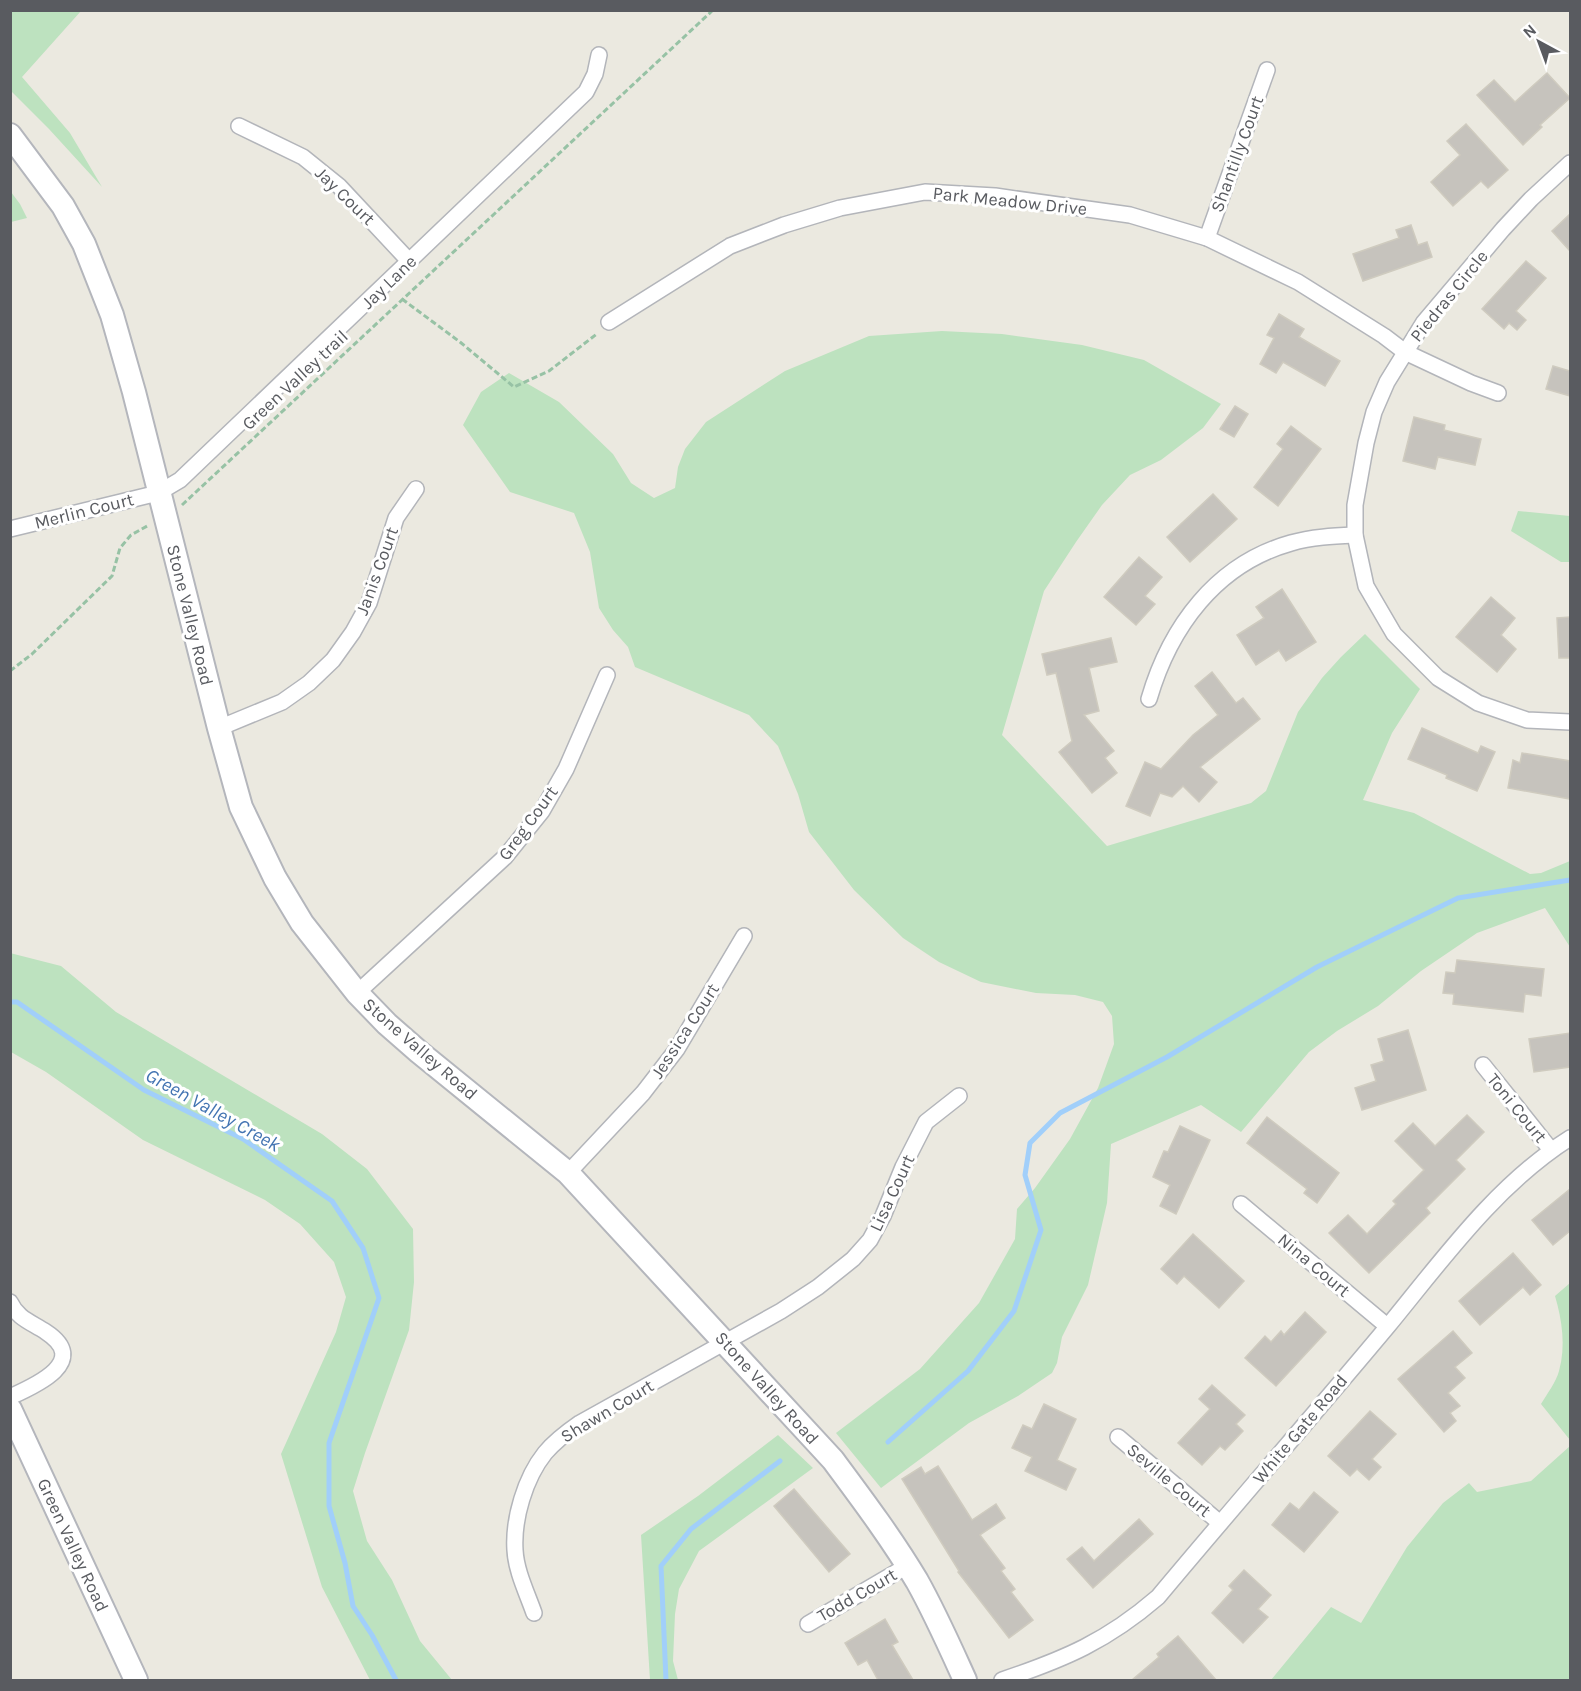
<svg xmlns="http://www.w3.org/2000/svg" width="1581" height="1691" font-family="Karla,sans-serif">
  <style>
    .green { fill: #bde2bf }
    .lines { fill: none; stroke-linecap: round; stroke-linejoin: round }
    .stream { stroke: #a1cffa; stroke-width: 5 }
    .building { fill: #c6c3bd; stroke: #cfcbbf; stroke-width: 1.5 }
    .street-casing { stroke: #b3b5ba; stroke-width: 18 }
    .secondary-casing { stroke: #b4b6bc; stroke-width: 26 }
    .path { stroke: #97c2a5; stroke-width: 3; stroke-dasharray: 6 3; stroke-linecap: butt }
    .street { stroke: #fff; stroke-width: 15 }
    .secondary { stroke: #fff; stroke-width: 22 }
    .labels { text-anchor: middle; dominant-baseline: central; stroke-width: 6; stroke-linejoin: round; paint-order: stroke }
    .street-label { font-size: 18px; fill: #595b60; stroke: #fff }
    .water-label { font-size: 20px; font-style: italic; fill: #4374b2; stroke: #fff }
  </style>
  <rect width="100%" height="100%" fill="#ebe9e0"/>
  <g class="green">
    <path d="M10 11H81L22 77 70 133 102 187 49 129 11 91Z"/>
    <path d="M11 192 20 204 27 218 11 222Z"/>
    <path d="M942 331 1002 334 1082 345 1144 360 1221 404 1203 428 1161 460 1130 475 1102 505 1076 542 1044 591 1002 735 1107 846 1251 803 1266 791 1298 712 1322 678 1341 657 1365 634 1420 689 1392 733 1363 800 1414 813 1530 874 1541 873 1570 861V947L1545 908 1477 933 1421 971 1378 1006 1337 1031 1309 1052 1241 1132 1201 1105 1111 1144 1107 1203 1088 1285 1062 1337 1057 1363 1052 1373 1018 1396 969 1423 881 1488 836 1433 920 1369 979 1303 1015 1239 1017 1209 1035 1188 1070 1139 1098 1088 1114 1044 1112 1016 1103 1002 1075 995 1036 993 981 982 939 962 903 938 854 890 809 832 798 794 778 746 749 715 635 667 628 647 613 630 599 608 590 552 574 513 510 492 463 425 481 392 509 373 559 402 613 454 631 483 654 498 675 488 678 467 685 449 706 422 785 371 869 336Z"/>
    <path d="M1518 511 1570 516V562H1561L1511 531Z"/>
    <path d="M10 953 61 966 116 1012 322 1134 367 1169 413 1229 414 1282 409 1330 365 1453 353 1491 367 1541 392 1580 420 1641 452 1680H370L322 1587 281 1454 336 1332 346 1297 334 1262 300 1224 265 1200 143 1140 46 1072 11 1052Z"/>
    <path d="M1570 1283V1440L1541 1404C1547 1394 1556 1382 1559 1371 1566 1346 1562 1320 1555 1296Z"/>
    <path d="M778 1435 813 1468 699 1551 679 1589 675 1614 673 1661 678 1680H650L641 1535 698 1496Z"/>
    <path d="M1570 1446V1680H1271L1331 1607 1361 1623 1407 1547 1443 1503 1469 1483 1477 1492 1531 1481Z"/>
  </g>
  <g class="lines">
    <g class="stream">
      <path d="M10 1002H17L144 1090 243 1139 332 1201 363 1248 379 1298 329 1443V1506L345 1563 353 1606 372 1635 396 1680"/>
      <path d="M888 1442 968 1371 1014 1311 1041 1230 1025 1175 1030 1143 1060 1113 1167 1057 1317 967 1458 898 1570 880"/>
      <path d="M666 1680 661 1566 691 1529 780 1461"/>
    </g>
  </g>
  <g class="building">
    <path d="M1547 73 1570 98 1540 125 1542 127 1523 145 1477 95 1494 80 1515 102Z"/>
    <path d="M1466 124 1508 170 1488 188 1481 181 1453 206 1431 182 1460 155 1447 141Z"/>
    <path d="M1570 214V251L1552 231Z"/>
    <path d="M1411 225 1418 245 1427 242 1432 257 1363 281 1353 254 1399 238 1396 230Z"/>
    <path d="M1526 261 1546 278 1516 311 1526 320 1517 330 1509 323 1504 329 1482 309Z"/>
    <path d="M1279 314 1304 329 1299 337 1340 361 1325 386 1283 362 1276 373 1260 364 1274 338 1267 335Z"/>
    <path d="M1553 366 1570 371V396L1546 389Z"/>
    <path d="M1235 406 1248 414 1234 437 1220 429Z"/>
    <path d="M1414 417 1445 425 1444 430 1481 439 1475 465 1438 457 1435 469 1403 461Z"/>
    <path d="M1291 426 1321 449 1278 506 1254 487 1283 449 1277 444Z"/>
    <path d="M1213 494 1237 519 1190 562 1167 537Z"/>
    <path d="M1139 557 1162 577 1145 596 1155 604 1136 625 1104 597Z"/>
    <path d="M1282 589 1316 642 1286 661 1279 650 1256 665 1237 635 1264 618 1256 607Z"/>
    <path d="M1491 597 1515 618 1501 635 1516 649 1497 672 1456 637Z"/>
    <path d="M1570 617V658H1559L1557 618Z"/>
    <path d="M1111 638 1117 662 1089 668 1099 711 1084 715 1114 751 1105 758 1117 773 1092 793 1059 752 1072 741 1056 673 1047 675 1042 654Z"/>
    <path d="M1212 672 1236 703 1243 698 1260 719 1200 767 1217 782 1199 802 1183 786 1172 797 1160 793 1150 816 1126 806 1145 762 1161 769 1193 735 1218 715 1195 686Z"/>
    <path d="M1422 728 1478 753 1481 746 1495 752 1477 791 1446 778 1447 775 1408 759Z"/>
    <path d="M1522 753 1570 761V799L1508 788 1513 760 1520 763Z"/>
    <path d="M1457 960 1544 969 1541 996 1525 994 1523 1012 1453 1004 1454 994 1443 993 1446 972 1455 973Z"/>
    <path d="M1408 1030 1426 1090 1362 1110 1355 1088 1376 1081 1371 1065 1384 1061 1378 1039Z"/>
    <path d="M1570 1033V1067L1534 1072 1529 1039Z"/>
    <path d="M1467 1115 1484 1132 1456 1160 1465 1169 1426 1208 1430 1213 1369 1273 1329 1233 1348 1215 1367 1234 1396 1204 1393 1201 1424 1170 1395 1141 1413 1123 1435 1146Z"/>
    <path d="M1267 1117 1339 1173 1317 1203 1304 1193 1307 1189 1247 1143Z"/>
    <path d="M1180 1126 1210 1140 1176 1214 1160 1206 1170 1185 1153 1177 1164 1151 1168 1152Z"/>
    <path d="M1570 1189V1231L1553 1245 1532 1220Z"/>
    <path d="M1193 1234 1244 1281 1219 1308 1184 1276 1177 1284 1161 1269Z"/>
    <path d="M1513 1253 1541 1285 1530 1295 1523 1287 1480 1325 1459 1301Z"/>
    <path d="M1305 1312 1326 1332 1276 1386 1245 1358 1265 1336 1271 1342 1281 1331 1284 1335Z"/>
    <path d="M1453 1331 1472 1353 1455 1367 1465 1378 1448 1393 1460 1406 1450 1413 1456 1421 1444 1432 1398 1379Z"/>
    <path d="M1212 1385 1245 1415 1236 1424 1243 1431 1225 1450 1220 1446 1202 1465 1178 1443 1210 1409 1199 1399Z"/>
    <path d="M1044 1404 1076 1419 1057 1460 1076 1469 1066 1490 1025 1471 1032 1457 1012 1448 1023 1425 1032 1429Z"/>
    <path d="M1370 1411 1396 1434 1372 1459 1381 1467 1369 1480 1357 1469 1350 1476 1328 1456Z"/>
    <path d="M938 1466 972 1520 996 1504 1005 1518 980 1535 1005 1568 1001 1571 1015 1589 1011 1592 1033 1620 1009 1638 958 1572 959 1571 902 1479 921 1467 925 1474Z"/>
    <path d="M794 1489 850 1554 829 1572 774 1506Z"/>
    <path d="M1314 1492 1338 1512 1304 1552 1272 1525 1290 1503 1299 1510Z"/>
    <path d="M1139 1519 1153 1534 1093 1588 1067 1559 1082 1547 1094 1561Z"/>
    <path d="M1244 1570 1271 1595 1258 1609 1268 1617 1243 1643 1212 1613 1233 1590 1229 1586Z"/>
    <path d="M885 1619 898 1642 892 1645 913 1680H878L867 1660 858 1665 845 1643Z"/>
    <path d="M1178 1636 1216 1680H1132L1159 1657 1157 1654Z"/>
  </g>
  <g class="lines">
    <defs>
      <g id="street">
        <path d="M239 126 303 157 339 186 410 262"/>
        <path d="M1570 163 1531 199 1503 229 1424 322 1387 382 1374 412 1366 443 1355 505V535L1366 586 1394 634 1438 678 1478 703 1527 720 1570 722"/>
        <path d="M1207 238 1267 70"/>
        <path d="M609 322 730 246 784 225 840 208 925 192 995 196 1130 215 1207 238 1298 282 1384 336 1405 352 1471 383 1498 393"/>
        <path d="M10 529 158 493 180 480 586 92 595 74 599 55"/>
        <path d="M1149 699C1170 627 1216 564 1291 543 1312 537 1334 536 1355 535"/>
        <path d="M219 728 282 702 309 683 333 660 353 632 369 603 396 518 416 489"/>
        <path d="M357 993 505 857 542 811 566 769 607 675"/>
        <path d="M1483 1065 1551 1150"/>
        <path d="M568 1173 643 1093 677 1049 744 936"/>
        <path d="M1241 1204 1387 1326"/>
        <path d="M10 1302C18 1319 31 1322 46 1332 90 1361 37 1385 10 1397"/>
        <path d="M1118 1437 1220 1523"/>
        <path d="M534 1613C527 1593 516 1571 515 1550 513 1519 525 1478 545 1453 555 1441 567 1432 580 1423L781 1311 818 1287 853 1259 870 1240 883 1216 903 1167 926 1122 959 1096"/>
        <path d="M808 1624 907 1566"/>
        <path d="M1002 1680C1065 1659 1107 1641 1158 1597 1234 1506 1312 1417 1388 1326 1443 1259 1496 1185 1570 1138"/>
      </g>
      <g id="secondary">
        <path d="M10 135 63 206 84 244 112 315 134 392 219 728 241 807 275 878 302 923 357 993 387 1024 419 1052 568 1173 833 1460C862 1499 892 1539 917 1581 935 1613 950 1647 965 1680"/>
        <path d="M10 1409 136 1680"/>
      </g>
    </defs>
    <use href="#street" class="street-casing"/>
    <use href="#secondary" class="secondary-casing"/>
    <g class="path">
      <path d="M402 299 460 342 514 387 549 371 598 333"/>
      <path d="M182 505 713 10"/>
      <path d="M10 671 32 654 112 576 120 548 131 535 149 525"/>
    </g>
    <use href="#street" class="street"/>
    <use href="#secondary" class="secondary"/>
  </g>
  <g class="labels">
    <g class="street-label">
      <text transform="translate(1237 154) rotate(-70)">Shantilly Court</text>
      <text transform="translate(345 196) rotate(44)">Jay Court</text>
      <text transform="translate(1010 201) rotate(6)">Park Meadow Drive</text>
      <text transform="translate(389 282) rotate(-44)">Jay Lane</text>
      <text transform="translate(1449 296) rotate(-51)">Piedras Circle</text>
      <text transform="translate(295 380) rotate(-43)">Green Valley trail</text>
      <text transform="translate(84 511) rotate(-14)">Merlin Court</text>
      <text transform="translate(377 571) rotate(-70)">Janis Court</text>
      <text transform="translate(190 615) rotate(76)">Stone Valley Road</text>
      <text transform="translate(528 823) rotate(-54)">Greg Court</text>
      <text transform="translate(685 1031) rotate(-57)">Jessica Court</text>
      <text transform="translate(420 1049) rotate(41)">Stone Valley Road</text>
      <text transform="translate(1517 1108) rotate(51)">Toni Court</text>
      <text transform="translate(892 1193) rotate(-65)">Lisa Court</text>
      <text transform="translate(1314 1265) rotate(40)">Nina Court</text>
      <text transform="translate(767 1388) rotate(48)">Stone Valley Road</text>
      <text transform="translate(607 1411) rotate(-31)">Shawn Court</text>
      <text transform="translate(1300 1429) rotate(-50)">White Gate Road</text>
      <text transform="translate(1169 1480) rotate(40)">Seville Court</text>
      <text transform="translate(73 1545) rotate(65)">Green Valley Road</text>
      <text transform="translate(857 1595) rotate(-30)">Todd Court</text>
    </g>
    <g class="water-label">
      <text transform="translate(213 1110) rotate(29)">Green Valley Creek</text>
    </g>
  </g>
  <rect width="1581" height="1691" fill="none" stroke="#595b60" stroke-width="24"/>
  <g transform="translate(1539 42) rotate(319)" stroke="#ffffff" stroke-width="4.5" paint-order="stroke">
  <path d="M0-4.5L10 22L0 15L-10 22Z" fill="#595b60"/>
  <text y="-9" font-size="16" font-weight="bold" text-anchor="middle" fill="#595b60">N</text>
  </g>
</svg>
